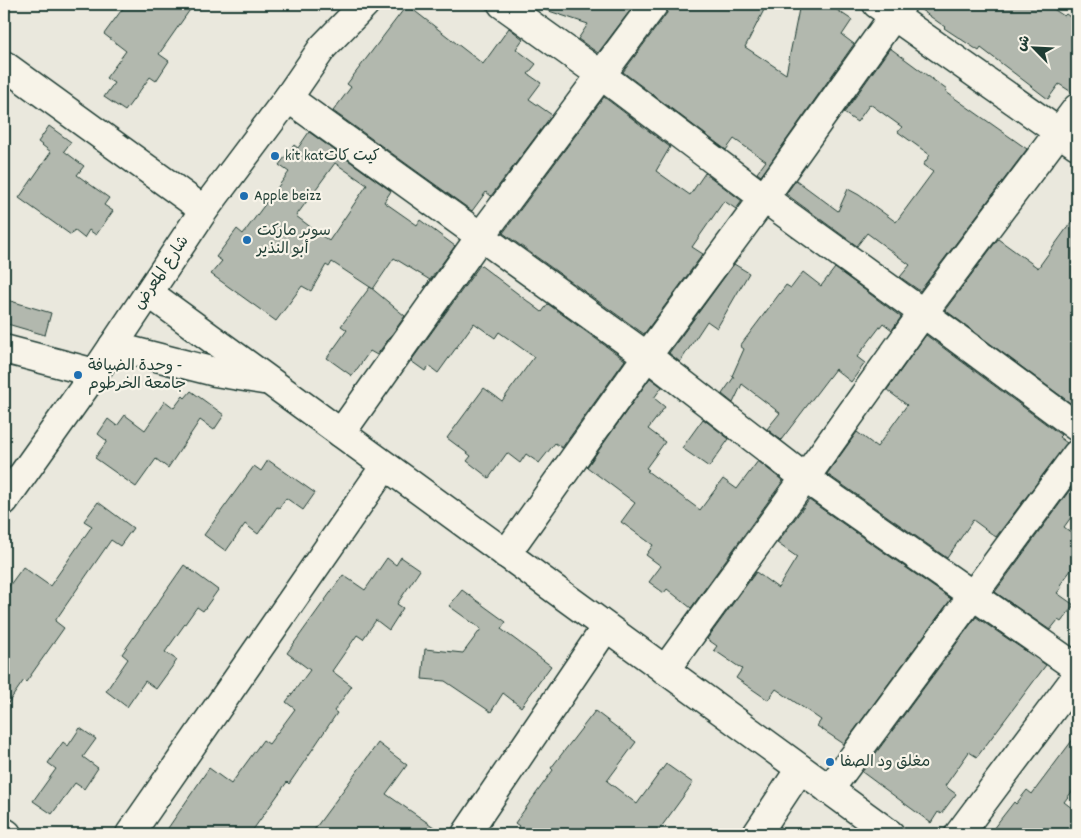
<svg xmlns="http://www.w3.org/2000/svg" width="1081" height="838" font-family="Dekko,'Playpen Sans Arabic',sans-serif">
  <style>
    .building { fill: #b2b8ae; stroke: #1f3d34; fill-rule: evenodd }
    .lines { fill: none; stroke-linecap: round; stroke-linejoin: round }
    .minor-casing { stroke: #1f3d34; stroke-width: 31 }
    .tertiary-casing { stroke: #1f3d34; stroke-width: 31 }
    .secondary-casing { stroke: #1f3d34; stroke-width: 31 }
    .minor { stroke: #f7f3e8; stroke-width: 28 }
    .tertiary { stroke: #f7f3e8; stroke-width: 28 }
    .secondary { stroke: #f7f3e8; stroke-width: 28 }
    .poi-dot { fill: #1f6fb2; stroke: #f7f3e8; stroke-width: 2 }
    .labels { text-anchor: middle; dominant-baseline: central; stroke-width: 4.5; stroke-linejoin: round; paint-order: stroke }
    .poi-label { font-size: 16px; fill: #1f3d34; stroke: #f7f3e8; text-anchor: start }
    .street-label { font-size: 16px; fill: #1f3d34; stroke: #f7f3e8 }
  </style>
  <rect width="100%" height="100%" fill="#eae8dd"/>
  <filter id="ink" filterUnits="userSpaceOnUse"><feTurbulence type="fractalNoise" baseFrequency=".02" numOctaves="2"/><feDisplacementMap in="SourceGraphic" scale="10" xChannelSelector="R" yChannelSelector="G"/><feConvolveMatrix kernelMatrix="1 2 1 2 8 2 1 2 1" color-interpolation-filters="sRGB"/></filter>
  <g filter="url(#ink)">
    <g class="building">
      <path d="M126 4H194L159 54 169 61 156 81 150 77 125 111 104 97 114 83 106 78 126 51 104 34Z"/>
      <path d="M538 4H635L598 53 578 39 588 24 537 7Z"/>
      <path d="M669 4H767L745 47 786 74 800 4H828L852 20 842 35 854 44 761 176 757 173 766 161 734 139 726 150 623 72 667 13Z"/>
      <path d="M917 4H1046L1064 16 1066 14 1077 22V93H1073L1059 84 1048 99 981 48 979 51 944 28 945 27 917 7Z"/>
      <path d="M407 5 483 64 509 28 523 39 516 49 536 64 528 74 541 83 529 99 552 115 491 196 486 192 472 211 333 111 351 87 347 84Z"/>
      <path d="M890 48 947 90 946 92 1027 149 920 291 900 277 910 265 867 233 857 246 786 194 796 180 838 211 848 189 859 195 896 222 933 172 923 165 930 155 898 132 902 127 870 104 857 122 844 113Z"/>
      <path d="M604 97 670 147 656 171 690 195 705 173 742 201 736 209 724 201 692 247 703 254 644 334 503 233Z"/>
      <path d="M49 126 71 142 64 151 84 166 77 175 109 198 104 205 113 211 96 235 89 230 84 238 74 230 71 235 19 198 51 152 38 142Z"/>
      <path d="M309 132 391 191 384 202 417 225 420 220 455 246 424 288 430 280 394 258 373 289 332 262 329 267 326 265 311 291 302 286 276 321 211 274 222 261 216 257 237 229 243 234 289 172 279 165 294 145 298 148ZM335 163 367 185 329 241 296 216Z"/>
      <path d="M1077 214V408L945 310 998 239 1038 268Z"/>
      <path d="M734 264 749 273 717 328 707 321 680 362 669 353Z"/>
      <path d="M480 265 542 312 548 304 625 360 562 448 555 443 539 463 526 454 520 463 507 453 489 478 467 461 471 456 447 438 484 388 502 401 534 357 499 332 495 338 474 323 438 373 429 366 425 371 411 361Z"/>
      <path d="M835 268 901 317 892 330 883 323 857 357 865 363 851 382 835 369 781 440 767 429 780 413 742 384 733 403 722 394 734 377 732 376 744 349 740 346 786 285 791 288 803 272 821 286Z"/>
      <path d="M370 287 405 316 377 355 370 351 352 376 327 358 347 330 341 326Z"/>
      <path d="M4 299 51 313 45 335 4 323Z"/>
      <path d="M926 335 1061 435 1059 437 1067 443 996 537 973 520 947 558 827 474 857 432 877 447 907 405 887 390Z"/>
      <path d="M650 378 662 387 654 398 665 407 648 429 665 442 646 468 649 470 647 471 700 510 723 479 737 489 758 461 783 481 691 608 667 589 664 593 649 582 661 566 646 555 653 545 621 522 635 503 587 467Z"/>
      <path d="M191 391 224 415 214 430 200 420 168 468 156 459 136 487 95 458 107 441 98 434 108 419 117 426 125 415 145 430 165 401 174 408 183 396 185 398Z"/>
      <path d="M703 419 729 439 709 467 682 448Z"/>
      <path d="M268 460 315 493 303 510 286 498 279 508 277 507 258 534 245 524 226 551 204 535 254 466 261 471Z"/>
      <path d="M1072 487 1077 490V509L1064 527 1077 537V562L1060 585 1062 587 1057 593 1074 605 1061 622 1058 620 1050 630 995 592Z"/>
      <path d="M809 500 951 599 844 744 817 726 821 720 776 689 768 700 736 678 742 669 714 650 717 646 707 639 756 572 778 588 797 557 777 543Z"/>
      <path d="M98 502 133 528 120 546 111 540 55 621 64 628 26 682 24 680 4 709V593L23 567 50 586 92 526 84 521Z"/>
      <path d="M401 557 420 570 397 604 403 608 389 630 376 620 363 639 357 635 332 671 352 686 334 711 337 713 306 759 289 784 287 782 250 834H164L209 768 231 784 263 740 269 744 295 709 286 702 310 670 287 653 343 575 365 590 387 558 396 565Z"/>
      <path d="M184 565 218 590 203 611 197 607 165 652 177 660 156 689 145 681 127 707 106 691 128 659 122 654Z"/>
      <path d="M462 590 506 622 501 629 551 666 521 707 503 693 491 712 445 681 422 679 425 649 463 653 481 629 449 606Z"/>
      <path d="M976 617 1046 665 977 757 969 752 945 786 956 794 941 814 938 812 931 823 862 772Z"/>
      <path d="M595 711 636 742 607 781 637 804 666 764 693 783 656 834H513L519 826 515 823 553 770 551 768Z"/>
      <path d="M80 728 96 739 83 757 98 768 84 789 75 783 52 814 33 801 56 769 48 763 63 742 68 746Z"/>
      <path d="M1077 734V785L1064 802 1077 812V834H989L1014 802 1016 804 1027 790 1032 794Z"/>
      <path d="M378 743 407 765 386 794 444 834H311Z"/>
    </g>
    <g class="lines">
      <defs>
        <g id="minor">
          <path d="M502 4 601 75 764 198 923 313 1077 427"/>
          <path d="M877 4 1077 145"/>
          <path d="M4 65 204 210"/>
          <path d="M288 98 647 356 805 478 1077 668"/>
          <path d="M4 349 95 373"/>
          <path d="M341 433 480 237 654 4"/>
          <path d="M506 554 647 356 764 198 902 4"/>
          <path d="M665 670 805 478 923 313 1077 108"/>
          <path d="M829 790 1077 454"/>
          <path d="M4 832 7 834"/>
          <path d="M130 834 385 466"/>
          <path d="M466 834 606 627"/>
          <path d="M757 834 800 769"/>
          <path d="M959 834 1077 676"/>
        </g>
        <g id="tertiary">
          <path d="M149 293 890 834"/>
          <path d="M113 346 215 372 263 380"/>
        </g>
        <path id="secondary" d="M4 501 95 373 204 210 288 98 323 47 365 4"/>
      </defs>
      <use href="#minor" class="minor-casing"/>
      <use href="#tertiary" class="tertiary-casing"/>
      <use href="#secondary" class="secondary-casing"/>
      <use href="#minor" class="minor"/>
      <use href="#tertiary" class="tertiary"/>
      <use href="#secondary" class="secondary"/>
    </g>
  </g>
  <g class="poi-dot">
    <circle cx="275" cy="156" r="5"/>
    <circle cx="244" cy="196" r="5"/>
    <circle cx="247" cy="240" r="5"/>
    <circle cx="78" cy="375" r="5"/>
    <circle cx="830" cy="762" r="5"/>
  </g>
  <g class="labels">
    <g class="poi-label">
      <text x="285" y="156">kit katكيت كات</text>
      <text x="254" y="196">Apple beizz</text>
      <text x="257" y="231">سوبر ماركت<tspan x="257" dy="18">أبو النذير</tspan></text>
      <text x="88" y="366">وحدة الضيافة -<tspan x="88" dy="18">جامعة الخرطوم</tspan></text>
      <text x="840" y="762">مغلق ود الصفا</text>
    </g>
    <g class="street-label">
      <text transform="translate(162 273) rotate(-56)">شارع المعرض</text>
    </g>
  </g>
  <rect width="1081" height="838" fill="none" stroke="#f7f3e8" stroke-width="20"/>
  <rect x="10" y="10" width="1061" height="818" fill="none" stroke="#1f3d34" stroke-width="2" filter="url(#ink)"/>
  <g transform="translate(1034 48) rotate(294)" stroke="#f7f3e8" stroke-width="4" paint-order="stroke">
  <path d="M0-4L9 19L0 12L-9 19Z" fill="#1f3d34"/>
  <text y="-8" font-size="14" font-weight="bold" text-anchor="middle" fill="#1f3d34">ش</text>
  </g>
</svg>
